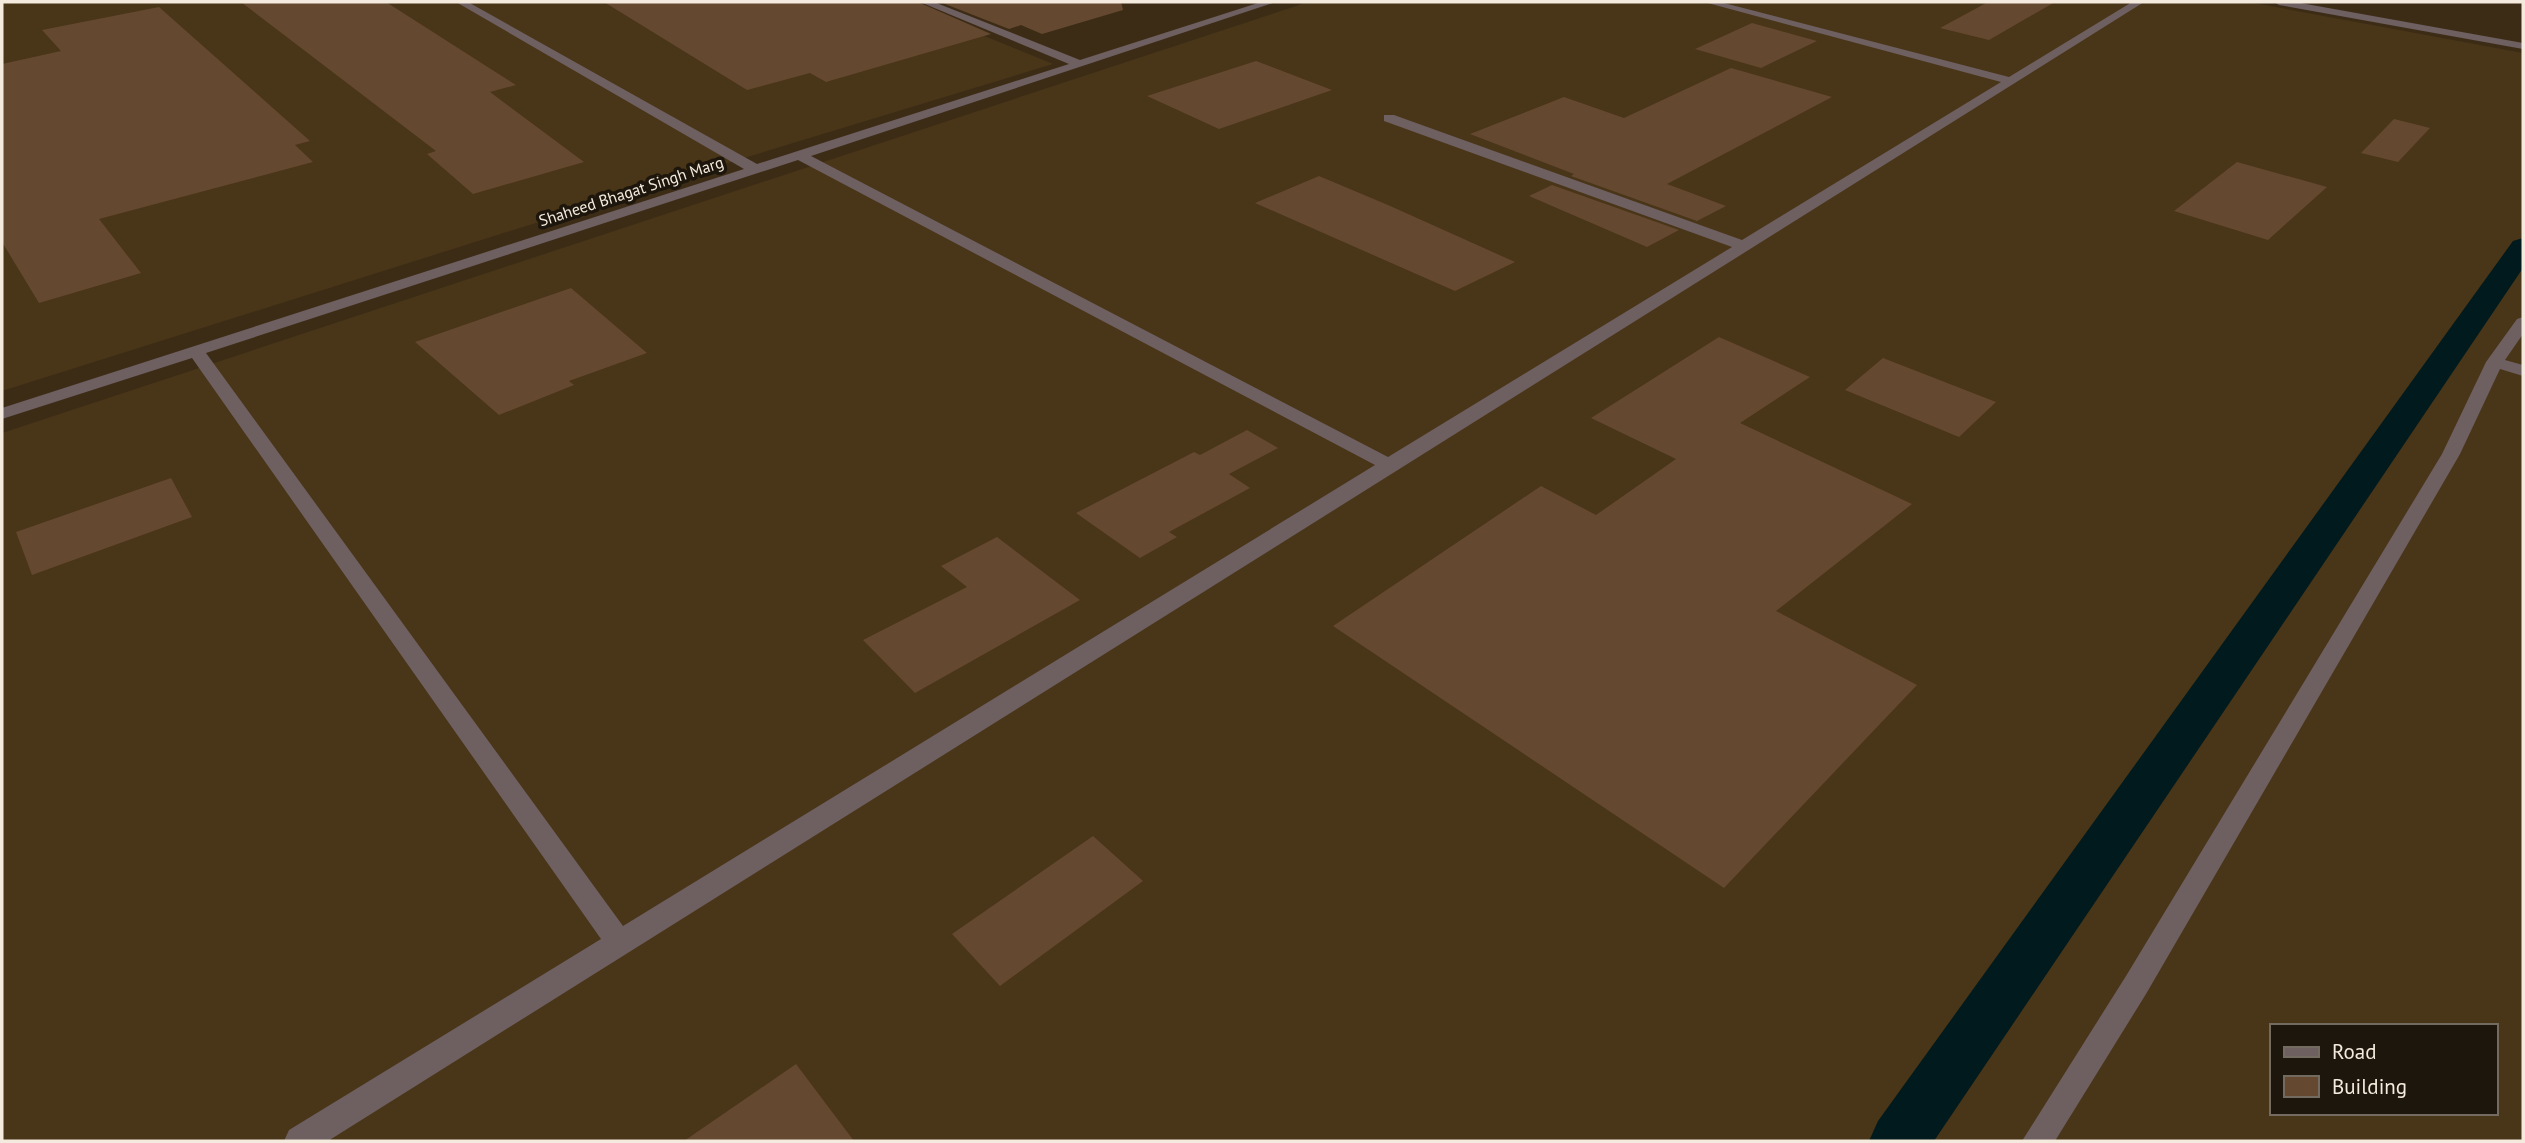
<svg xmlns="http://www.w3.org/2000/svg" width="2525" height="1143" font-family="'PT Sans',sans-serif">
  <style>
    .built { fill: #493518; fill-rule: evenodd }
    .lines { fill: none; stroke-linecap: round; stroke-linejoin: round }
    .canal { fill: #011a1d; fill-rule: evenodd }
    .building { fill: #654830 }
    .minor { fill: #6e5f60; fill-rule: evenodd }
    .labels { text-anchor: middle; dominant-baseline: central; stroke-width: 7; stroke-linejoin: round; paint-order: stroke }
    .far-street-label { font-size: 16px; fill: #f4eadd; stroke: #1d160c }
  </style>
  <rect width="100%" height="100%" fill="#3c2c16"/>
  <g class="built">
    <path d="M2 2H902L1053 64 685 176 2 391Z"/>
    <path d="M1308 2H2249L2523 53V1141H2V433ZM2271 1026H2495V1113H2271Z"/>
  </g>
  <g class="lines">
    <path class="canal" d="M2523 238V268L1934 1141H1869L1878 1121 2513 241Z"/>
  </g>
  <g class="building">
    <path d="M241 2H386L516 85 490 92 584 162 473 194 427 154 436 151Z"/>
    <path d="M604 2H918L991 34 826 82 810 73 747 90Z"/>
    <path d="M940 2H1121L1123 10 1042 34 1021 25 1009 29Z"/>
    <path d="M1988 2H2055L1989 40 1940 28Z"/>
    <path d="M159 7 310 141 295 145 313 162 99 219 141 273 39 303 2 242V64L61 51 42 30Z"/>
    <path d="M1752 23 1817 41 1761 68 1695 49Z"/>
    <path d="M1256 61 1332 90 1219 129 1147 96Z"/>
    <path d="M1731 68 1832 97 1667 184 1726 206 1697 221 1571 176 1574 174 1470 134 1564 97 1624 118Z"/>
    <path d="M2394 119 2430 128 2398 162 2361 153Z"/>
    <path d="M2237 162 2327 187 2268 240 2174 211Z"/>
    <path d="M1319 176 1388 205 1515 262 1455 291 1255 203Z"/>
    <path d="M1552 185 1679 230 1647 247 1529 196Z"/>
    <path d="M571 288 647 353 569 381 574 385 499 415 415 342Z"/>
    <path d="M1719 337 1810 377 1740 423 1912 504 1776 611 1917 685 1724 888 1333 626 1541 486 1596 515 1676 459 1591 418Z"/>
    <path d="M1883 358 1996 402 1959 437 1845 390Z"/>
    <path d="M1247 430 1278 448 1229 474 1250 488 1169 532 1177 537 1140 558 1076 513 1194 452 1200 455Z"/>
    <path d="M171 478 192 517 32 575 16 532Z"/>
    <path d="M997 537 1080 600 915 693 863 640 967 587 941 566Z"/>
    <path d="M1093 836 1143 881 1000 986 952 934Z"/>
    <path d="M796 1064 854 1141H684Z"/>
  </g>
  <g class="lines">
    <g class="minor">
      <path d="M456 2H468L757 164 1069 64 920 2H934L1080 60 1261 2H1276L811 156 1388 457 1732 247 1384 121V115H1394L1742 240 2001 82 1704 2H1720L2009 77 2132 2H2144L328 1141H284L289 1130 601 939 192 358 2 419V408L744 169ZM798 160 1375 465 623 926 206 353Z"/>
      <path d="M2274 2H2295L2523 43V49L2279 5Z"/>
      <path d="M2523 317V334L2505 360 2523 365V376L2500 369 2460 454 2146 994 2055 1141H2022L2126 976 2442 454 2486 362 2517 319Z"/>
    </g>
  </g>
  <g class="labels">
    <g class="far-street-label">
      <text transform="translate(631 191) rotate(-18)">Shaheed Bhagat Singh Marg</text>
    </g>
  </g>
  <rect width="2525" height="1143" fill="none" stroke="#f4eadd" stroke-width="7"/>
  <rect x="2270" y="1024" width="228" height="91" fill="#1d160c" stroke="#736b60" stroke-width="2"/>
  <rect x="2284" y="1047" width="35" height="10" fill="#6e5f60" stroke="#736b60" stroke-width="2"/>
  <text x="2332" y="1059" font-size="21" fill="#f4eadd">Road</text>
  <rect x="2284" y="1076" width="35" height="21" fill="#654830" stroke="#736b60" stroke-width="2"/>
  <text x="2332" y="1094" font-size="21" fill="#f4eadd">Building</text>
</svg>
